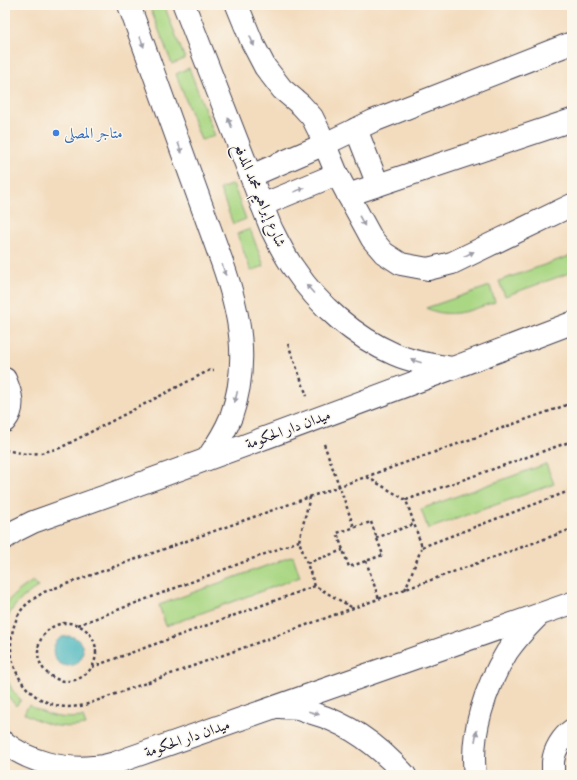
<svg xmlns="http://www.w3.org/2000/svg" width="577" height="780" font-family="'IM FELL French Canon',Amiri,serif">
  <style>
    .grass { fill: #aad784; stroke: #667c60 }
    .water { fill: #43b3bb; stroke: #326a7b }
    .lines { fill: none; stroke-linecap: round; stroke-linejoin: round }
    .minor-casing { stroke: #413e4f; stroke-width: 24 }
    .major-casing { stroke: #413e4f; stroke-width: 24 }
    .path { stroke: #413e4f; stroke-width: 2.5; stroke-dasharray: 3 3; stroke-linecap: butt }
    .minor { stroke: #fff; stroke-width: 22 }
    .major { stroke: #fff; stroke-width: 22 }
    .oneway { fill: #9c9ca7 }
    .shop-dot { fill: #3f7fe0; stroke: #fbf7ec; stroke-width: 1.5 }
    .labels { text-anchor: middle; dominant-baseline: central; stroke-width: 3; stroke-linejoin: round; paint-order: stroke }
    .shop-label { font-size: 15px; fill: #366cbe; stroke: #fbf7ec; text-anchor: start }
    .street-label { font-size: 15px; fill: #22223b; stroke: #fbf7ec }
  </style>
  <rect width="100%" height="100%" fill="#fbf7ec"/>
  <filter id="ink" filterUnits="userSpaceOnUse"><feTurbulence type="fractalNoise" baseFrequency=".025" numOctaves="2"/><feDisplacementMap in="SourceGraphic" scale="8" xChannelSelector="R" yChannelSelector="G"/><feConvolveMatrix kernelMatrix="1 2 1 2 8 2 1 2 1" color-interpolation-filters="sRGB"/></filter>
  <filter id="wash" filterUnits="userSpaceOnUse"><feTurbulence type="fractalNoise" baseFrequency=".012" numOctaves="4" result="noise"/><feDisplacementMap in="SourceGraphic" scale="16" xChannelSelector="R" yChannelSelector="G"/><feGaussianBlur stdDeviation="0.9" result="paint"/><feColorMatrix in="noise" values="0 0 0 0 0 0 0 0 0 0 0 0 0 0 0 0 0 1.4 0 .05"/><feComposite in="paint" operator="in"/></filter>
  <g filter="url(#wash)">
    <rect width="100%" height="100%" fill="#f3dcbe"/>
    <g class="grass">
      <path d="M149 5H164L185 59 172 64Z"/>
      <path d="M189 68 215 136 201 140 176 74Z"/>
      <path d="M233 184 246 219 233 224 220 189Z"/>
      <path d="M250 229 264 266 251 271 237 234Z"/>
      <path d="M572 255V272L505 296 499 281Z"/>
      <path d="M490 286 495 302C470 310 451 320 426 308Z"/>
      <path d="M546 464 554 484 428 529 421 509Z"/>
      <path d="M293 556 300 577 166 626 159 605Z"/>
      <path d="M33 581 38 587C23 596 11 607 5 623 5 618 4 612 5 607 7 598 25 586 33 581Z"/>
      <path d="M5 676 13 691 21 700 16 706 5 693Z"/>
      <path d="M29 705C49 717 60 719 83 717L86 725C61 729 46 726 24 713Z"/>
    </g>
    <circle class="water" cx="68" cy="651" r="15"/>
  </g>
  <g filter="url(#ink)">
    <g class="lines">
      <defs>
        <g id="minor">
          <path d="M237 5 252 42 265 67 282 89 301 105 312 117 319 131 337 174 348 195 372 239 384 253 401 264 428 269 452 263 572 205"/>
          <path d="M356 129 378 185"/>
          <path d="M251 176 325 144 373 121 572 43"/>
          <path d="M348 195 572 120"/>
          <path d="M262 205 337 174"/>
          <path d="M5 379C11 393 16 408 5 421"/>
          <path d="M553 775C553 771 553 766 553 762 554 750 562 737 572 730"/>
        </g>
        <g id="major">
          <path d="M129 5 222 262C240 313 250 363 231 417 225 432 216 446 207 459"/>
          <path d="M184 5 271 228C278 242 285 257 295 270 318 305 355 337 394 354 412 362 433 365 453 368"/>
          <path d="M5 538 15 531 33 522C213 458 393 391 572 323"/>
          <path d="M279 707C285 708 291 707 297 708 302 709 307 711 312 713 348 723 380 747 405 775"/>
          <path d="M5 743C30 762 62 770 93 767 100 767 108 765 115 763L572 603"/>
          <path d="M475 775C470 733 485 688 507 652 516 639 526 628 537 617"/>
        </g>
      </defs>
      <use href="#minor" class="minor-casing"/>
      <use href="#major" class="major-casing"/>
      <g class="path">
        <path d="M288 344 307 396"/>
        <path d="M572 403 44 592C35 598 26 603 20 612 0 647 14 694 55 705 65 708 75 707 85 705L572 529"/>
        <path d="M324 444 354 527"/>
        <path d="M5 450 26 454 41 453 60 448 210 370H214"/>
        <path d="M367 477 406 500 422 547 405 590"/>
        <path d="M310 497 299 541 315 586 353 608"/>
        <path d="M406 500 572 441"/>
        <path d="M371 522 383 555 349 567 337 533Z"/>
        <path d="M376 538 414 524"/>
        <path d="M422 547 572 490"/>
        <path d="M366 561 379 599"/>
        <path d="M307 563 343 550"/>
        <circle cx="67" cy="652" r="29"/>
        <path d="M78 625 299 541"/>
        <path d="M92 667 315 586"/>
      </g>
      <use href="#minor" class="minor"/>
      <use href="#major" class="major"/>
    </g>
    <defs><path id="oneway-solid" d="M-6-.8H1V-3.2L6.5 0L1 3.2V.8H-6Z"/></defs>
    <g class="oneway">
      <use href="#oneway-solid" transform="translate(252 41) rotate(67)"/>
      <use href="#oneway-solid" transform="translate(142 42) rotate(70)"/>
      <use href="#oneway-solid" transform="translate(230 123) rotate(-111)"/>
      <use href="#oneway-solid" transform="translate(180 148) rotate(70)"/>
      <use href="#oneway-solid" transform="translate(299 190) rotate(-22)"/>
      <use href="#oneway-solid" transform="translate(362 221) rotate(61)"/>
      <use href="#oneway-solid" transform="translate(469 254) rotate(-26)"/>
      <use href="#oneway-solid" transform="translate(224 270) rotate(71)"/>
      <use href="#oneway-solid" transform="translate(310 289) rotate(-132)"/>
      <use href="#oneway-solid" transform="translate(416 361) rotate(-162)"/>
      <use href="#oneway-solid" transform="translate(236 397) rotate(104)"/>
      <use href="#oneway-solid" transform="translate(314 713) rotate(17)"/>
      <use href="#oneway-solid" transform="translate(476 736) rotate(-80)"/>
    </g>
  </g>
  <circle class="shop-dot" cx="56" cy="133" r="4"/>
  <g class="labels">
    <g class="shop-label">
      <text x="64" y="133">متاجر المصلى</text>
    </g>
    <g class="street-label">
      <text transform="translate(260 195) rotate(67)">شارع إبراهيم محمد المدفع</text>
      <text transform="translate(288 429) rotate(-20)">ميدان دار الحكومة</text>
      <text transform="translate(187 738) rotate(-19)">ميدان دار الحكومة</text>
    </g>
  </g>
  <rect width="577" height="780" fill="none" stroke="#fbf7ec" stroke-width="20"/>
</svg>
